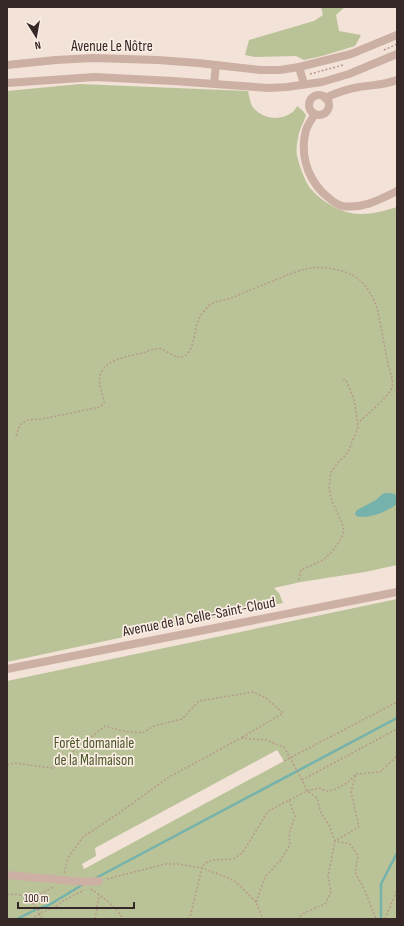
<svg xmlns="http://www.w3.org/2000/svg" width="404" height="926" font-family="'Sofia Sans Condensed',sans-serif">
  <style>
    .green { fill: #bac397; fill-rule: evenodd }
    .water { fill: #75b2ac }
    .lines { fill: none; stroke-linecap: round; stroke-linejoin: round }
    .stream { stroke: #75b2ac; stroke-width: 2.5 }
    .path { stroke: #b79a8d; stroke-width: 1.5; stroke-dasharray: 2 2; stroke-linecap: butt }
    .minor { stroke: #cbb0a3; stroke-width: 8 }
    .labels { text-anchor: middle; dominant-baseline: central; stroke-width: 3.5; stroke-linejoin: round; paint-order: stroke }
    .street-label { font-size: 15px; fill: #362826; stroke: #faede4 }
    .park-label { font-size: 15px; fill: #4b5628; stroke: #faede4 }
  </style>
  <rect width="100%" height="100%" fill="#f3e2d8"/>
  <g class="green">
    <path d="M321 7H345L336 15 339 31 361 35 355 46 322 56 304 60 296 56 255 57 245 55 249 40 314 21 323 15Z"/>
    <path d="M80 84 248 91C249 95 250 102 252 106 260 118 279 122 291 113 294 112 296 108 297 106L303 111 306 115C304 122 299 130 298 138 297 143 296 151 297 156 300 167 304 179 310 188 322 202 342 214 361 214 373 214 385 211 397 207V565L365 572 301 582 274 588 279 593 283 603 7 662V91Z"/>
    <path d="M397 599V919H7V681ZM277 750 284 761 84 869 82 864 96 856 95 848Z"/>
  </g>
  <path class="water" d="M384 493H389L395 494 397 498V504C388 511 368 520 356 516L355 513 357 510 376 500 380 496Z"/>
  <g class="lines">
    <g class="stream">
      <path d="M94 879 397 718"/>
      <path d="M38 909 49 905 82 885"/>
      <path d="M17 919 35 910"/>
      <path d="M381 919V884L397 853"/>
    </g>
    <g class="path">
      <path d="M384 50 397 44"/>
      <path d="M310 74 343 65"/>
      <path d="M16 436 19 427 21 424 27 420 42 419 100 407 104 403C103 395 98 383 100 376 104 359 129 356 143 353 148 351 156 348 161 349 169 351 177 362 186 355 194 348 194 333 197 324 199 317 204 311 209 306 215 300 224 301 231 298 237 296 242 293 248 291 260 286 273 281 285 276 293 273 302 269 311 268 323 266 347 270 357 278 367 285 373 297 377 308 381 326 384 344 388 363 389 370 394 379 392 387 390 396 365 416 358 423"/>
      <path d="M299 580 301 570 323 560 332 552 341 539 344 531 342 523 332 501 329 488 331 472 339 461 345 456 349 450 358 427 354 399 346 380 341 379"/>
      <path d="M284 761 397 702"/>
      <path d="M7 765 14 763 53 768 105 726 122 731 142 733 154 726 182 719 199 701 253 692 266 698 283 713 241 738"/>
      <path d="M302 780 397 729"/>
      <path d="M64 873 68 858 83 837 119 813 169 777 241 738 266 740 284 747 302 780 307 791 317 798 321 813 329 825 335 841 350 844 358 856 355 872 365 891 376 919"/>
      <path d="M107 879 165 864H178L202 868 224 876 236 882 256 902 263 919"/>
      <path d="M91 889C102 896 117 908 123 919"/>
      <path d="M7 894C11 895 16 894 20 895 31 897 38 910 42 919"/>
      <path d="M30 900 53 887"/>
      <path d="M256 902 265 877 280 861 290 845 289 834 295 816 289 800"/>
      <path d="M31 919 40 913 55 907 63 901 84 890"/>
      <path d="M37 919 40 914"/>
      <path d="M95 919 99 895"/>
      <path d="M188 919 190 917 202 868 205 863 213 860 233 859 243 852 268 811 307 791 319 788 326 791 334 790 347 783 356 774"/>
      <path d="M297 919 304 913 325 904 331 892 328 876 335 841 359 827 351 792 356 774 380 772 397 756"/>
      <path d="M385 919 397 890"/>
    </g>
    <g class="minor">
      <path d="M7 65 56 60 93 58 158 60 198 63 260 70H280L299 67 351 54 397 35"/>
      <path d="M299 67 304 84"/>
      <path d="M7 83 95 77 173 81 269 88 287 87 322 82 349 74 397 54"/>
      <path d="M214 84 216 65"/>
      <circle cx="319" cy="105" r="10"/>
      <path d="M325 98C336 93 347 89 359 87 372 85 385 85 397 80"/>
      <path d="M315 114C312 119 308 124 306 130 300 152 306 175 322 192 328 197 334 204 342 206 363 209 379 200 397 191"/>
      <path d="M7 669 397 592"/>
      <path d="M7 875 86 882 99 881"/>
    </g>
  </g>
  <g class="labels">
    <g class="street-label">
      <text x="112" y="46">Avenue Le Nôtre</text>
      <text transform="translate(199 617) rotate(-11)">Avenue de la Celle-Saint-Cloud</text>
    </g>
    <g class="park-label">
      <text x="94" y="743">Forêt domaniale<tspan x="94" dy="17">de la Malmaison</tspan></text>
    </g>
  </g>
  <rect width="404" height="926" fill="none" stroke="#362826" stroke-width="16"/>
  <g transform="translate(36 36) rotate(169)" stroke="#faede4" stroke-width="3" paint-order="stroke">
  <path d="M0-3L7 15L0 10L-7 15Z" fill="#362826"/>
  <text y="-6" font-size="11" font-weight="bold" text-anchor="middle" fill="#362826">N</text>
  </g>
  <path d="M18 902v6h116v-6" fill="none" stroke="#362826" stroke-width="2"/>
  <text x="24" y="902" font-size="12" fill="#362826" stroke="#faede4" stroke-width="3" paint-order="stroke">100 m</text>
</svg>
